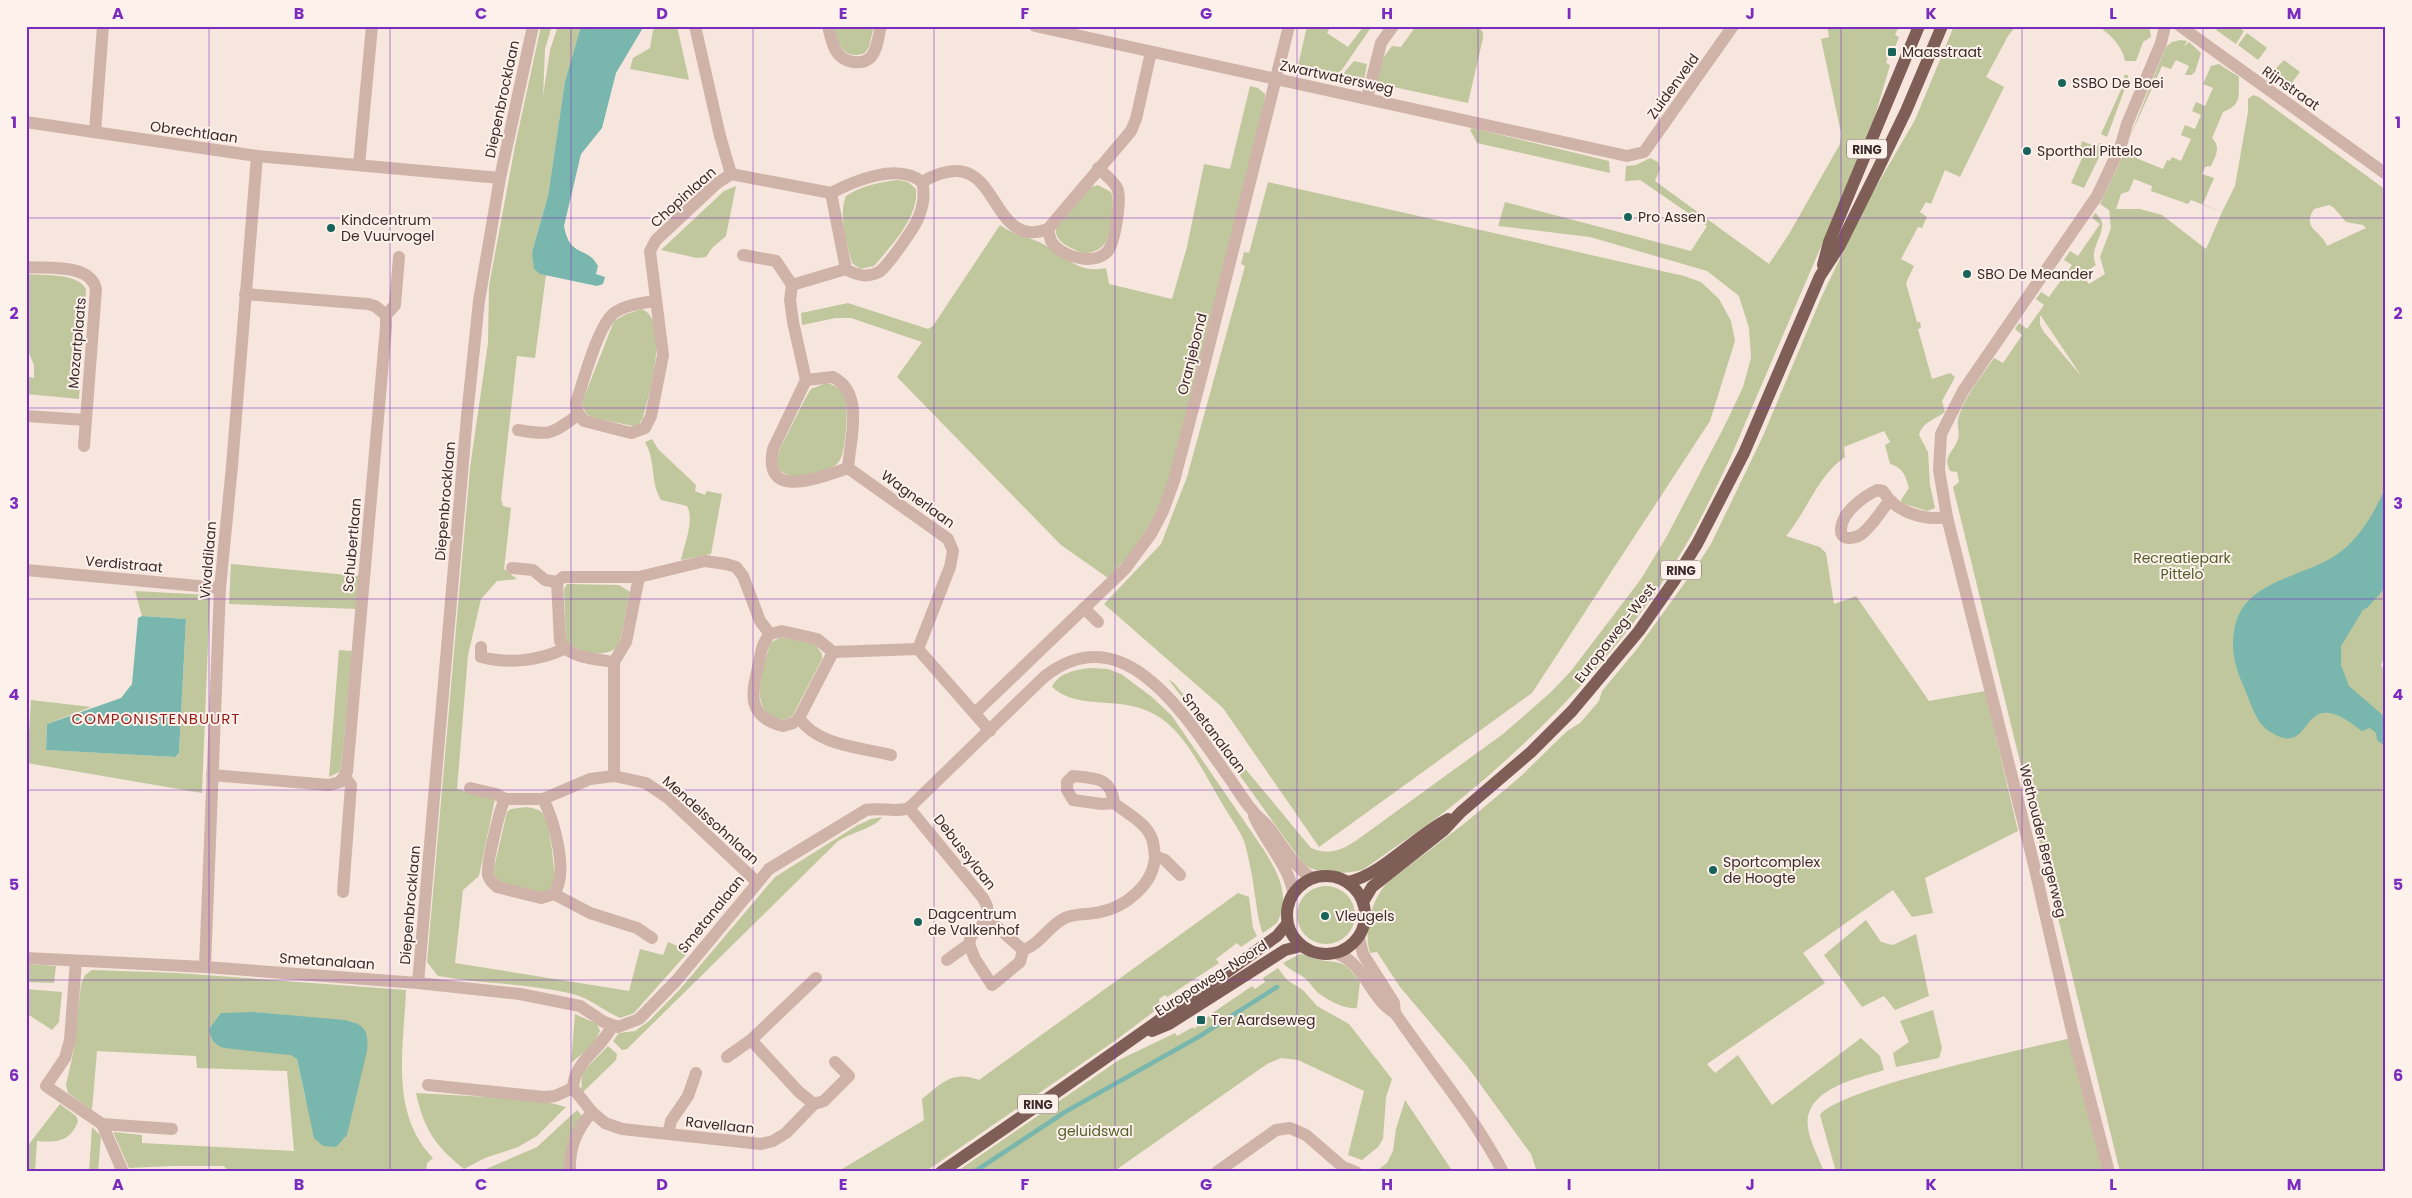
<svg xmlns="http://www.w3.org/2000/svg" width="2412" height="1198" font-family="Poppins,sans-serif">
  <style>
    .green { fill: #c0c79c; fill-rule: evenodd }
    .water { fill: #79b7ae }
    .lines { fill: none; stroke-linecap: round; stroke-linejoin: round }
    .stream { stroke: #79b7ae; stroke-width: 4.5 }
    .minor { stroke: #d0b3a8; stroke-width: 12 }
    .major { stroke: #7f5e58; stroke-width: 12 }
    .grid { fill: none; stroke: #7b2cbf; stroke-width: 1; stroke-opacity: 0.55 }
    .poi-dot { fill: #18635a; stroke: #fcf1eb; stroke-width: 2 }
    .labels { text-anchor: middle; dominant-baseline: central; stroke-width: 4; stroke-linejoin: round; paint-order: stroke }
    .shield { fill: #fcf1eb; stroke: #766663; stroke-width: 1 }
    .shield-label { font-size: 12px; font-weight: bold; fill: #3c2b29 }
    .poi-label { font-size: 14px; fill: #3c2b29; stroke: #fcf1eb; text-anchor: start }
    .street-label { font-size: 14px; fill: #3c2b29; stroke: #fcf1eb }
    .park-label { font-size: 14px; fill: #545d29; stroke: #fcf1eb }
    .neighbourhood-label { font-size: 15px; letter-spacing: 1px; fill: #951e17; stroke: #fcf1eb }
    .neatline { fill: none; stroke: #7b2cbf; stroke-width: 2 }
    .grid-label { font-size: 16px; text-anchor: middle; font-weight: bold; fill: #7b2cbf }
  </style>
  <rect width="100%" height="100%" fill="#f6e6de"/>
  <g class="green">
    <path d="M541 26H552L545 49 543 96 550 50 558 26H581L565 81 548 196 532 252 540 274 546 275 535 358 517 356 501 499 503 506 511 508 504 569 517 579 497 581 481 599 468 655 457 789 495 799 479 876 463 890 455 963 629 991 640 949 663 955 668 942 689 951 634 1013 620 1018C602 1010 589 997 569 993 526 983 481 984 438 976L427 962 470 468 488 343 489 286 515 146Z"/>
    <path d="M661 26H677L689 80 630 69 633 58 650 48 653 30Z"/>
    <path d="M833 26H874L869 47 865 53C843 61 838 44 833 26Z"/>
    <path d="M1307 26H1331L1327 33 1348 47 1364 26H1372L1339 74 1298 66Z"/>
    <path d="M1416 26H1477L1483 32V38L1468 103 1375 83 1380 62 1392 46 1401 47Z"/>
    <path d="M1827 26H1899L1895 35 1899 37 1892 55 1889 54 1886 63 1890 65 1871 130 1732 454C1717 486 1702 518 1684 548 1628 642 1551 724 1468 793 1435 821 1399 844 1364 869 1348 875 1318 874 1304 865L1208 731 1168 679 1174 683 1311 848C1330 856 1341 850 1357 840L1503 734 1551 692 1571 671 1641 579 1667 536 1725 425 1743 387 1751 358 1749 328 1739 296 1707 271 1590 237 1498 226 1505 202 1691 251 1707 226 1640 180 1625 181 1626 166 1636 165 1650 158 1658 162 1660 169 1655 181 1769 264 1789 234 1840 144 1841 133 1821 39 1829 37Z"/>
    <path d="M1954 26H2016L2008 36 1986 77 2004 87 1960 177 1945 170 1931 204 1926 202 1920 212 1927 217 1922 228 1918 227 1901 259 1914 266 1906 283 1917 322H1920L1921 328 1918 329 1932 379 1950 373 1955 377 1942 401 1945 412C1936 419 1922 422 1919 435L1928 452 1930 485 1935 508 1927 511 1902 503 1901 500 1909 488C1906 477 1903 467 1890 464L1885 445 1890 442 1884 431 1844 447 1845 457C1817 476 1808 510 1786 536L1820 547 1826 553 1834 604 1856 596 1929 701 1985 691 2018 831 1925 878 1933 913 1912 917 1893 890 1803 953 1825 983 1707 1064 1715 1073 1738 1055 1772 1105 1861 1038 1880 1056 1884 1070C1856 1079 1803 1089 1808 1128 1810 1142 1819 1158 1824 1172H1537L1531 1154 1467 1066 1400 987 1377 952 1370 953C1363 931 1372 897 1389 881L1465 823 1520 777 1567 731 1580 723 1599 701 1602 691 1637 649 1692 573 1711 544 1763 436 1821 298 1866 204 1915 120Z"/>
    <path d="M2098 26H2149L2151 37 2143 42 2136 61H2125C2123 47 2110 34 2098 26Z"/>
    <path d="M2219 26H2237L2244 31 2236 44 2216 30Z"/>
    <path d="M2247 33 2267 48 2258 60 2238 45Z"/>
    <path d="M2180 40 2187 41 2184 47 2189 42 2201 53 2195 72 2191 75H2185L2189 66 2176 60 2171 69 2162 66 2129 139 2166 47 2172 42Z"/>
    <path d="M2284 60 2300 72 2291 84 2279 75 2272 84 2266 79Z"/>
    <path d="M1354 61 1367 64 1364 80 1342 75Z"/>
    <path d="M2219 64 2239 77C2238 96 2243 104 2223 112L2212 138C2221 147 2216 155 2211 166L2205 167 2202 174 2214 178 2203 204 2222 212 2235 186 2248 112V99L2253 95 2259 97 2386 190V655L2381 665 2386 673V1172H2120L1953 487 1959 482 1957 472 1950 471C1942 456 1954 452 1958 439 1960 433 1957 426 1958 420 1963 398 1982 376 1994 358L2003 363 2022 335 2015 329 2019 323 2027 329 2044 305 2036 299 2041 292 2049 297 2072 265 2064 260 2070 251 2078 256 2100 224 2092 218 2095 213C2115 227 2086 246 2096 265L2082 275 2089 284 2105 274 2100 257 2111 228 2109 210 2100 204 2126 149 2130 153 2133 149 2138 151 2136 158 2163 169 2167 160 2170 161 2172 157 2181 161 2191 139 2181 135 2185 125 2195 129 2201 115 2192 111 2196 102 2205 106 2213 88 2203 84 2211 66ZM2134 179 2152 186 2151 191 2188 204 2191 200 2222 212 2206 249 2162 215 2140 209H2116L2121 194 2129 191ZM2329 205 2334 208 2346 222 2363 225 2366 228 2327 246C2322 231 2301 229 2314 209ZM2040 316H2041L2082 377 2044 332 2040 325Z"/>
    <path d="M1297 70 1361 84 1353 87 1296 73Z"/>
    <path d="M2124 75H2128V80L2107 137 2101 134 2124 83Z"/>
    <path d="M1250 86 1258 88 1265 94 1264 107 1165 496 1137 547 1108 578 1061 545 897 377 922 342 851 318H836L802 325 801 313 848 303 928 329 933 326 1000 225C1014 235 1024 236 1039 242 1063 253 1076 275 1106 268L1109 284 1172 299 1187 247 1204 164 1230 169Z"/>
    <path d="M1472 128 1609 161 1610 173 1477 143 1470 130Z"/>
    <path d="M2082 141 2097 147 2099 143 2105 145 2084 188 2071 183 2083 156 2079 154Z"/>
    <path d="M898 180 908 182 916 189C919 217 892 245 874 266L860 269 852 263C847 243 838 216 846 196 861 186 880 182 898 180Z"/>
    <path d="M1268 182 1684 276 1701 282 1719 299 1731 321 1735 341 1710 421 1532 693 1319 847 1223 708 1104 604 1161 544 1187 477 1245 266 1241 264 1244 252 1249 253Z"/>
    <path d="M1098 185 1111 192C1115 203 1111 232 1105 243 1100 251 1092 252 1084 254 1072 248 1054 243 1056 228L1091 187Z"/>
    <path d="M736 186 726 236 712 248 706 257 697 258 661 250 724 191Z"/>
    <path d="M26 274C44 276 76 272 86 289L79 399 26 394V376L34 378V365L26 346Z"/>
    <path d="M642 309C671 322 649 394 643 418L639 424 633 426 589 417 582 406 583 400 614 321 626 314Z"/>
    <path d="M826 383C833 385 841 387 845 395 849 403 846 451 840 460 832 472 808 478 794 477 790 477 784 473 780 471L777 463 779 451 805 399 811 389Z"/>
    <path d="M652 439 658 449 696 485 695 491 705 495 707 491 722 494 711 554 681 560C684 545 695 520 687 506L661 500C650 482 656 460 645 442Z"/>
    <path d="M231 564 359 576 356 609 229 604Z"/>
    <path d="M567 584 619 585 630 592 619 645C607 660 579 652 566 642L564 589Z"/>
    <path d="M135 591 210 595 202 793 27 763 31 700 91 707 47 724 46 750 177 757 179 753 186 619 142 616Z"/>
    <path d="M781 637 815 644 822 654V659L793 715C786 720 779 722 771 717 749 699 765 667 770 643Z"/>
    <path d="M339 650 352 651 341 771 329 777Z"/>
    <path d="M1091 668 1108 669 1121 674 1152 697 1172 716 1264 850C1278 874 1291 895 1277 923L1263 933C1258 925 1254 884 1251 871 1249 861 1247 850 1244 841 1239 829 1230 817 1223 805 1205 776 1190 740 1162 719 1125 692 1080 713 1052 687 1058 673 1077 669 1091 668Z"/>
    <path d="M526 807C533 808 540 809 544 815 549 821 556 874 554 882 552 888 549 890 543 893L498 882 493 872 507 812 511 809Z"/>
    <path d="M882 817C874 829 851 832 837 842L627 1049 622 1050 613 1041 619 1033 635 1031 649 1021 681 988 775 877 856 826 871 819Z"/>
    <circle cx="1326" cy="915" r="29"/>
    <path d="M1238 893 1249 897 1253 928 1257 936 1241 947 1237 943 1216 959 1219 963 1167 997 1165 995 1159 999 1160 1007 1116 1040 925 1172H837L924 1120 922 1099C942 1083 952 1070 979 1080Z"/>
    <path d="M1866 920 1881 942 1893 945 1916 934 1929 996 1895 1010 1884 996 1862 1007 1824 955Z"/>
    <path d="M1300 954C1306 955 1310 958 1316 959 1343 965 1341 957 1360 982L1357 1008C1345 1010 1327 1000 1317 992 1313 988 1310 983 1306 979 1299 973 1290 971 1283 963Z"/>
    <path d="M26 964 56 966 54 983 26 982Z"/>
    <path d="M1278 968 1287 980 1303 990 1317 1006 1349 1024 1392 1079 1386 1097 1383 1139 1378 1147 1362 1160 1348 1155 1364 1091 1298 1060 1281 1058 1267 1064 1113 1172H956L1119 1060 1175 1033 1177 1036 1193 1027 1194 1029 1211 1014 1252 986 1255 989 1265 982 1263 978Z"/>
    <path d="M92 970 178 973 406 990C404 1046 389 1113 433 1158L427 1163 426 1172H229L224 1166H172L129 1168 113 1132 142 1135V1143L294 1151 287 1071 197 1068 196 1056 97 1051 92 1110 68 1093 66 1085 74 1049 81 984 85 975ZM253 1012 355 1022 306 1102 297 1059 290 1055Z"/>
    <path d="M26 989 62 992 59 1022 52 1030 26 1013Z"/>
    <path d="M1933 1010 1942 1048 1939 1058 1896 1067 1893 1053 1909 1042 1900 1021Z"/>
    <path d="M575 1014 597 1024 600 1031 594 1044 571 1063Z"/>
    <path d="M2071 1038 2104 1172H1836L1820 1115C1839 1088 2029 1048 2071 1038Z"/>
    <path d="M608 1046 617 1054 616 1060 581 1094 582 1073Z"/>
    <path d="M416 1093 540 1100 566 1107 537 1136 518 1147 485 1158 464 1169C435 1146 424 1129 416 1093Z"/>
    <path d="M1405 1100 1453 1172H1375L1387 1163 1393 1151 1396 1129Z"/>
    <path d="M60 1104 76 1116 78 1121C71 1141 57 1143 37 1141L35 1172H26V1148Z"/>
    <path d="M577 1110 582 1116 565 1172H479L537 1147Z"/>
    <path d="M92 1127 101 1136 98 1172H89Z"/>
  </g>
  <g class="water">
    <path d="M581 26H644L616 73 602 128 581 154 564 226C570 259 587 245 598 266L596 274 605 277 603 284 597 286 540 274 534 269 532 252 548 196 565 81Z"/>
    <path d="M2386 487V587L2368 607 2363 610 2341 646V665L2349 686 2386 718V747L2377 740 2376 733 2370 728 2362 731C2352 724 2342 715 2329 713 2301 710 2307 756 2269 731 2255 722 2250 700 2243 685 2235 667 2231 650 2234 631 2242 576 2310 579 2344 549 2364 532 2375 510 2386 487Z"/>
    <path d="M142 616 186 619 179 753 176 757 46 750 47 724 121 698 132 684 138 618Z"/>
    <path d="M253 1012 345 1020C365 1024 369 1031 367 1051L347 1135 336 1147 323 1146 314 1138 297 1059 290 1055 224 1048C214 1045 211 1039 209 1029L221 1013Z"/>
  </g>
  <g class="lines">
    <path class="stream" d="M974 1172 1065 1112 1200 1036 1277 987"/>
    <g class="minor">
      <path d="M695 26 720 136 731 174 831 193C854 181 898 162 922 182"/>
      <path d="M828 26C832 42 834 59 853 62 860 63 866 62 871 57 878 49 878 36 881 26"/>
      <path d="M1035 26 1627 156 1644 152 1733 26"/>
      <path d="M2180 26 2386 174"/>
      <path d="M1367 98 1381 43 1393 26"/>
      <path d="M26 122 257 156 500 178"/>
      <path d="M95 132 103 26"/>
      <path d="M359 165 372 26"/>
      <path d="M1098 168C1104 174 1113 180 1117 188 1122 197 1115 244 1107 252 1093 266 1061 257 1051 241 1050 238 1049 233 1048 229L1131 131 1136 119 1151 52"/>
      <path d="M831 193 846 269C857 276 867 278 879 272 887 267 916 226 919 216 923 206 925 193 922 182 994 141 987 227 1029 232 1035 233 1042 231 1048 229"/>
      <path d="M743 255 776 261 792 285 846 269"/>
      <path d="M26 267C48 269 90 263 96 289L84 446"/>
      <path d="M792 285 790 300 793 322 806 380 773 449C762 503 823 476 848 468"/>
      <path d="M655 301C641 303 625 305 614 313 598 325 583 383 576 403L577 411 584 421 631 433 645 428 651 416 663 355 650 251 656 240 716 184 731 174"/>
      <path d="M386 315 395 305 399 257"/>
      <path d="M806 380 833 377C865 393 850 439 848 468L948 539 953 551 950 567 918 649"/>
      <path d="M26 416 86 420"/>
      <path d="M518 430C552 436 551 434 578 415"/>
      <path d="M1888 502C1881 512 1873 524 1864 532 1858 538 1840 543 1841 529 1842 512 1863 497 1877 490L1883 491C1895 512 1924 521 1947 517"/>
      <path d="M512 568 533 570 545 580 557 582 563 577H639L705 561 726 564 736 567 743 576 760 621 770 634 782 631 817 639 833 652 918 649 990 731"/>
      <path d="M26 570 220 588"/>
      <path d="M557 582 560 641C567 658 597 659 614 662"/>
      <path d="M1084 608 1098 622"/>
      <path d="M770 634C762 642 761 653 759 663 752 693 745 716 783 726L793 723 799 718C818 746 860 747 891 755"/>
      <path d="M481 647V657C508 664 538 661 564 649"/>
      <path d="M975 713 1125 569 1151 534 1163 511 1174 481 1202 374 1289 26"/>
      <path d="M799 718 833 652"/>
      <path d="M212 775 329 785 340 782 347 772 386 327V315L375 306 368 304 245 294"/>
      <path d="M614 776V662L626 642 639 577"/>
      <path d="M470 788 496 794 505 799H543C554 820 569 873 554 894"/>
      <path d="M505 799C500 808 486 865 488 875 489 880 493 883 497 887L541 898 554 894 590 913 637 928 652 938"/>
      <path d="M543 799 590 779 614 776 646 783 668 798 757 882"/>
      <path d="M1114 803 1102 804 1073 800 1067 790V782L1073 776C1095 778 1111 777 1114 803 1126 813 1147 823 1152 839 1154 844 1154 850 1155 856L1165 860 1180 875"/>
      <path d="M909 808 983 898 987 906 988 919 1023 950"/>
      <path d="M1254 816C1264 840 1291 869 1293 893"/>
      <path d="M343 892 351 785 345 777"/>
      <path d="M1359 937 1363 954 1394 1003 1395 1013"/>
      <path d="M969 944 975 959 992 985 1020 962 1023 950C1041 944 1049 925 1065 918 1076 913 1089 915 1100 912 1126 907 1154 884 1155 856"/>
      <path d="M1336 953C1365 963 1370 999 1395 1013 1431 1066 1473 1115 1503 1172"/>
      <path d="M26 958 205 967 418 983 520 994 580 1006 604 1022 618 1027 639 1019 676 981 769 869 866 810C881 807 895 813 909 808L1044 677C1126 612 1189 722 1230 779 1237 789 1244 801 1252 810 1257 817 1265 822 1270 829 1284 847 1293 866 1312 878"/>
      <path d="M947 960 969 944 971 936 988 919"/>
      <path d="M76 961 70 1040 65 1058 46 1086 102 1124 172 1129"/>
      <path d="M205 967 220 588 232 466 257 156"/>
      <path d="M418 983 467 416 479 301 500 178 533 26"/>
      <path d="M727 1057 751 1040"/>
      <path d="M428 1085 544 1097 555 1096 573 1088 592 1112"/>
      <path d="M573 1088C574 1061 602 1049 612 1026"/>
      <path d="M814 1104 799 1092 751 1040 816 978"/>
      <path d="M102 1124 123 1172"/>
      <path d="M668 1134 671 1121 688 1096 696 1073"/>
      <path d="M570 1172C569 1147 576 1131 592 1112L605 1123 622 1129 761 1144 773 1141 786 1133 814 1104 824 1101 849 1076 835 1062"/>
      <path d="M1217 1172 1276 1130 1290 1128 1306 1135 1343 1167 1356 1172"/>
      <path d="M2109 1172 2071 1027 2034 865 1947 517 1939 470 1941 434 1963 391 2097 196 2121 145 2127 124 2161 43 2165 26"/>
    </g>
    <g class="major">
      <path d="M1823 265 1829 242 1919 26"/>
      <circle cx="1326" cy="915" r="39"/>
      <path d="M1347 882C1381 876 1416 835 1448 819"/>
      <path d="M1363 902 1372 887 1444 830 1461 812 1531 752 1572 711 1639 631 1674 581 1697 544 1744 453 1820 276 1839 247 1878 169 1906 111 1942 26"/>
      <path d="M1152 1031 1169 1024 1285 950 1301 946"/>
      <path d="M941 1172C1054 1095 1166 1016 1277 936L1287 924"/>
    </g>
  </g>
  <path class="grid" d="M209 26V1172M390 26V1172M571 26V1172M753 26V1172M934 26V1172M1115 26V1172M1297 26V1172M1478 26V1172M1659 26V1172M1841 26V1172M2022 26V1172M2203 26V1172M26 218H2386M26 408H2386M26 599H2386M26 790H2386M26 980H2386"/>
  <g class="poi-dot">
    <rect x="1887" y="47" width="10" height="10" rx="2.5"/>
    <circle cx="2062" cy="83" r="5"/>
    <circle cx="2027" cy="151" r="5"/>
    <circle cx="1628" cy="217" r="5"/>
    <circle cx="331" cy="228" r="5"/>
    <circle cx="1967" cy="274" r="5"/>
    <circle cx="1713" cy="870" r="5"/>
    <circle cx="1325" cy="916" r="5"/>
    <circle cx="918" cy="922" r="5"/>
    <rect x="1196" y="1015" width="10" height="10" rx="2.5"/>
  </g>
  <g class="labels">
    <g class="shield">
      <rect x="1847" y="139.5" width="40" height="19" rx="4"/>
      <rect x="1661" y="560.5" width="40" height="19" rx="4"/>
      <rect x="1018" y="1094.5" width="40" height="19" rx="4"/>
    </g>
    <g class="shield-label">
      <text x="1867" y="149">RING</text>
      <text x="1681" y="570">RING</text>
      <text x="1038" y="1104">RING</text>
    </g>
    <g class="poi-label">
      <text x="1902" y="52">Maasstraat</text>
      <text x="2072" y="83">SSBO De Boei</text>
      <text x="2037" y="151">Sporthal Pittelo</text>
      <text x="1638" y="217">Pro Assen</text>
      <text x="341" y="220">Kindcentrum<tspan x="341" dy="16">De Vuurvogel</tspan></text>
      <text x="1977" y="274">SBO De Meander</text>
      <text x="1723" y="862">Sportcomplex<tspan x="1723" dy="16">de Hoogte</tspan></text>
      <text x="928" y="914">Dagcentrum<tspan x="928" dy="16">de Valkenhof</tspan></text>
      <text x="1335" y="916">Vleugels</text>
      <text x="1211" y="1020">Ter Aardseweg</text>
    </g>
    <g class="street-label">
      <text transform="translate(1337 77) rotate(12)">Zwartwatersweg</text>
      <text transform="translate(1673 86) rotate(-54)">Zuidenveld</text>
      <text transform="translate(2291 88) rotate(35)">Rijnstraat</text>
      <text transform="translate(502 99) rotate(-78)">Diepenbrocklaan</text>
      <text transform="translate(194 132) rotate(8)">Obrechtlaan</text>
      <text transform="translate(683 197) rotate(-42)">Chopinlaan</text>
      <text transform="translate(77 343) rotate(-85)">Mozartplaats</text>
      <text transform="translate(1192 354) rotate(-76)">Oranjebond</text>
      <text transform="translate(918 499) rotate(36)">Wagnerlaan</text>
      <text transform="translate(445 501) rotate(-85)">Diepenbrocklaan</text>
      <text transform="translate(352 545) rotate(-85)">Schubertlaan</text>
      <text transform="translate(208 560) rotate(-85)">Vivaldilaan</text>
      <text transform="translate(124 564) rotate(5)">Verdistraat</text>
      <text transform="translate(1615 633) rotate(-52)">Europaweg-West</text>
      <text transform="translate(1214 733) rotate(53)">Smetanalaan</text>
      <text transform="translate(711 820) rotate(42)">Mendelssohnlaan</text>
      <text transform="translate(2043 841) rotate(76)">Wethouder Bergerweg</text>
      <text transform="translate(965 852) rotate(52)">Debussylaan</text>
      <text transform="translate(410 905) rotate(-85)">Diepenbrocklaan</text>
      <text transform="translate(711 914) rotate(-51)">Smetanalaan</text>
      <text transform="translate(327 961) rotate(4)">Smetanalaan</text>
      <text transform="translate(1211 978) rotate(-32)">Europaweg-Noord</text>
      <text transform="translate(720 1125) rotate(6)">Ravellaan</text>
    </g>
    <g class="park-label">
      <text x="2182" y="558">Recreatiepark<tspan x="2182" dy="16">Pittelo</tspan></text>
      <text x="1095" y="1131">geluidswal</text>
    </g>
    <g class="neighbourhood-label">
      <text x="156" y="718">COMPONISTENBUURT</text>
    </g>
  </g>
  <rect width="2412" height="1198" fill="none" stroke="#fcf1eb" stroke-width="55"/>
  <rect x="28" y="28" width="2356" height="1142" class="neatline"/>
  <g class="grid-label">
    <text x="118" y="19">A</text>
    <text x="299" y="19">B</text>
    <text x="481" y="19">C</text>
    <text x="662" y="19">D</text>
    <text x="843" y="19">E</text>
    <text x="1025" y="19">F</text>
    <text x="1206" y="19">G</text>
    <text x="1387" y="19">H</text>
    <text x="1569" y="19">I</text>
    <text x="1750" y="19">J</text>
    <text x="1931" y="19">K</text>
    <text x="2113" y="19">L</text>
    <text x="2294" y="19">M</text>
    <text x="14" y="128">1</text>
    <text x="2398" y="128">1</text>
    <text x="14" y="319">2</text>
    <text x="2398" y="319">2</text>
    <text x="14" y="509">3</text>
    <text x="2398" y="509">3</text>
    <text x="14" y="700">4</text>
    <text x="2398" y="700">4</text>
    <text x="14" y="890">5</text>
    <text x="2398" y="890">5</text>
    <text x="14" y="1081">6</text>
    <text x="2398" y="1081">6</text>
    <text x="118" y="1190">A</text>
    <text x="299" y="1190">B</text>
    <text x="481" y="1190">C</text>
    <text x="662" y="1190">D</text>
    <text x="843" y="1190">E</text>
    <text x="1025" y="1190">F</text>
    <text x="1206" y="1190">G</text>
    <text x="1387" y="1190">H</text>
    <text x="1569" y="1190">I</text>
    <text x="1750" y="1190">J</text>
    <text x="1931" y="1190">K</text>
    <text x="2113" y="1190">L</text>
    <text x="2294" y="1190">M</text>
  </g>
</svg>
